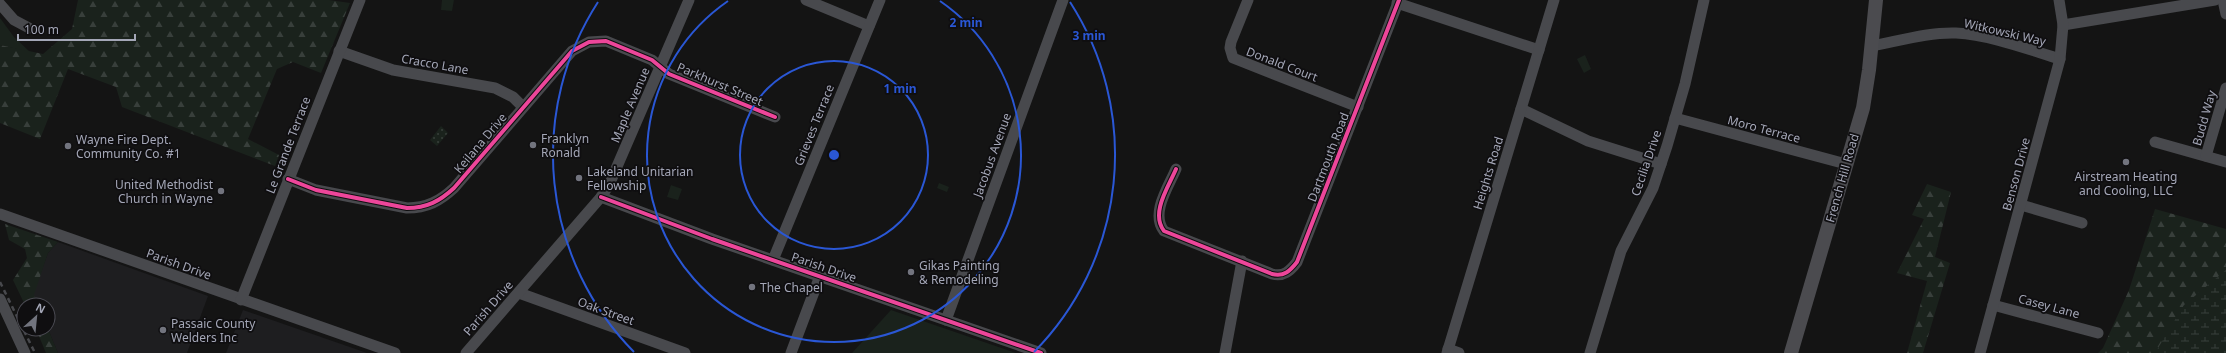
<svg xmlns="http://www.w3.org/2000/svg" width="2226" height="353" font-family="'Noto Sans',sans-serif">
  <style>
    .built { fill: #1e1e20 }
    .green { fill: #1a221c }
    .forest { fill: url(#forest-firs) }
    .wetland { fill: url(#wetland-marsh) }
    .park { fill: url(#park-dots) }
    .lines { fill: none; stroke-linecap: round; stroke-linejoin: round }
    .minor { stroke: #48494d; stroke-width: 11 }
    .major { stroke: #4b4b4f; stroke-width: 14 }
    .rail { stroke: #48494d; stroke-width: 2.5; stroke-dasharray: 5 4; stroke-linecap: butt }
    .cycleway-casing { stroke: #0f0e10; stroke-width: 6 }
    .cycleway { stroke: #ed469a; stroke-width: 4 }
    .ring { fill: none; stroke: #2a57d5; stroke-width: 2 }
    .poi-dot { fill: #72747e; stroke: #0f0e10; stroke-width: 1.5 }
    .labels { text-anchor: middle; dominant-baseline: central; stroke-width: 3.5; stroke-linejoin: round; paint-order: stroke }
    .street-label { font-size: 12px; fill: #a4a7b7; stroke: #0f0e10 }
    .poi-label { font-size: 12px; fill: #a4a7b7; stroke: #0f0e10; text-anchor: start }
    .centre { fill: #2a57d5; stroke: #0f0e10; stroke-width: 2 }
    .ring-label { font-size: 12px; text-anchor: middle; font-weight: bold; fill: #2a57d5; stroke: #0f0e10; stroke-width: 3.5; stroke-linejoin: round; paint-order: stroke }
  </style>
  <defs>
    <pattern id="forest-firs" width="22" height="20" patternUnits="userSpaceOnUse"><rect width="22" height="20" fill="#1a221c"/><path d="M5 1l3.5 6h-7zM16 11l3.5 6h-7z" fill="#383f3b"/></pattern>
    <pattern id="wetland-marsh" width="20" height="14" patternUnits="userSpaceOnUse"><rect width="20" height="14" fill="#1a221c"/><path d="M1 5h8M5 5V1M11 12h8M15 12V8" fill="none" stroke="#383f3b"/></pattern>
    <pattern id="park-dots" width="8" height="8" patternUnits="userSpaceOnUse"><rect width="8" height="8" fill="#1a221c"/><path d="M2 2h.1M6 6h.1" fill="none" stroke="#383f3b" stroke-width="1.8" stroke-linecap="round"/></pattern>
  </defs>
  <rect width="100%" height="100%" fill="#141414"/>
  <g class="built">
    <path d="M58 242 208 296 187 353H58L48 329V305H38L33 295 48 253Z"/>
    <path d="M243 310 367 353H226Z"/>
  </g>
  <g class="green">
    <path d="M442 0H454L452 11 441 10Z"/>
    <path d="M0 18 14 37 30 52 0 45Z"/>
    <path d="M1585 55 1591 69 1584 73 1577 59Z"/>
    <path d="M939 183 949 187 947 192 937 188Z"/>
    <path d="M671 185 682 189 678 200 667 197Z"/>
    <path d="M891 310 1016 353H852Z"/>
  </g>
  <g class="forest">
    <path d="M78 0H329L350 3 321 73 293 62 277 69 248 139 279 155 275 166 122 107 116 87 68 69 40 139 0 123V45L43 54 72 29Z"/>
    <path d="M1927 184 1951 192 1935 257 1950 263 1923 353H1907L1927 281 1897 273 1924 219 1912 215Z"/>
    <path d="M2155 209 2226 229V353H2098L2103 348 2129 290Z"/>
    <path d="M5 224 58 242 48 253 34 295 38 305H25L13 280 27 258 25 249 9 240Z"/>
    <path d="M36 329H48L58 353H46Z"/>
  </g>
  <path class="wetland" d="M2226 270V353H2155L2184 305Z"/>
  <path class="park" d="M441 126 448 133 437 146 430 140Z"/>
  <g class="lines">
    <g class="minor">
      <path d="M806 0 869 26"/>
      <path d="M1248 0 1231 42 1230 48 1233 58 1358 107"/>
      <path d="M2223 0 2226 14"/>
      <path d="M1397 3 1539 50"/>
      <path d="M0 4 14 20 29 28"/>
      <path d="M2063 25 2215 0"/>
      <path d="M1872 46C1899 41 1929 32 1956 33 1991 35 2027 49 2060 59"/>
      <path d="M339 51 393 70 495 88 513 97 523 107"/>
      <path d="M1521 109 1588 141 1661 164"/>
      <path d="M1675 118 1846 164"/>
      <path d="M2155 142 2226 162"/>
      <path d="M2206 156 2226 88"/>
      <path d="M1176 169C1169 186 1150 213 1164 231L1272 274C1284 277 1290 271 1297 262L1399 0"/>
      <path d="M288 179 316 190 407 208C427 208 440 201 454 188L572 51 589 42 606 41 652 60 669 74 775 117"/>
      <path d="M601 197 712 239 1041 353"/>
      <path d="M2021 205 2082 223"/>
      <path d="M0 214 395 353"/>
      <path d="M773 260 880 0"/>
      <path d="M519 293 685 353"/>
      <path d="M0 299 25 353"/>
      <path d="M241 300 360 0"/>
      <path d="M1993 305 2098 333"/>
      <path d="M946 320 1063 0"/>
      <path d="M1448 349 1459 353"/>
      <path d="M466 353 601 197 609 185 689 0"/>
      <path d="M791 353 820 276"/>
      <path d="M1225 353 1242 261"/>
      <path d="M1447 353 1554 0"/>
      <path d="M1590 353 1621 251 1653 188 1667 146 1685 84 1704 0"/>
      <path d="M1980 353 2060 59 2063 25 2059 0"/>
    </g>
    <path class="major" d="M1791 353 1863 108 1869 70 1876 0"/>
    <path class="rail" d="M0 282 35 353"/>
    <defs>
      <g id="cycleway">
        <path d="M1176 169C1169 186 1150 213 1164 231L1272 274C1284 277 1290 271 1297 262L1399 0"/>
        <path d="M288 179 316 190 407 208C427 208 440 201 454 188L572 51 589 42 606 41 652 60 669 74 775 117"/>
        <path d="M601 197 712 239 1041 353"/>
      </g>
    </defs>
    <use href="#cycleway" class="cycleway-casing"/>
    <use href="#cycleway" class="cycleway"/>
  </g>
  <g class="ring">
    <circle cx="834" cy="155" r="94"/>
    <path d="M940 1A187 187 0 1 1 728 1"/>
    <path d="M634 352A281 281 0 0 1 598 2M1070 2A281 281 0 0 1 1034 352"/>
  </g>
  <g class="poi-dot">
    <circle cx="533" cy="145" r="4"/>
    <circle cx="68" cy="146" r="4"/>
    <circle cx="2126" cy="162" r="4"/>
    <circle cx="579" cy="178" r="4"/>
    <circle cx="221" cy="191" r="4"/>
    <circle cx="911" cy="272" r="4"/>
    <circle cx="752" cy="287" r="4"/>
    <circle cx="163" cy="330" r="4"/>
  </g>
  <g class="labels">
    <g class="street-label">
      <text transform="translate(2005 32) rotate(13)">Witkowski Way</text>
      <text transform="translate(435 64) rotate(10)">Cracco Lane</text>
      <text transform="translate(1282 64) rotate(21)">Donald Court</text>
      <text transform="translate(720 84) rotate(23)">Parkhurst Street</text>
      <text transform="translate(630 105) rotate(-67)">Maple Avenue</text>
      <text transform="translate(2204 118) rotate(-74)">Budd Way</text>
      <text transform="translate(814 125) rotate(-68)">Grieves Terrace</text>
      <text transform="translate(1764 129) rotate(15)">Moro Terrace</text>
      <text transform="translate(480 143) rotate(-50)">Keilana Drive</text>
      <text transform="translate(288 145) rotate(-69)">Le Grande Terrace</text>
      <text transform="translate(992 155) rotate(-70)">Jacobus Avenue</text>
      <text transform="translate(1328 157) rotate(-69)">Dartmouth Road</text>
      <text transform="translate(1646 163) rotate(-71)">Cecilia Drive</text>
      <text transform="translate(1488 173) rotate(-73)">Heights Road</text>
      <text transform="translate(2016 174) rotate(-75)">Benson Drive</text>
      <text transform="translate(1842 178) rotate(-74)">French Hill Road</text>
      <text transform="translate(179 264) rotate(20)">Parish Drive</text>
      <text transform="translate(824 267) rotate(19)">Parish Drive</text>
      <text transform="translate(2049 306) rotate(15)">Casey Lane</text>
      <text transform="translate(488 308) rotate(-49)">Parish Drive</text>
      <text transform="translate(606 311) rotate(20)">Oak Street</text>
    </g>
    <g class="poi-label">
      <text x="541" y="138">Franklyn<tspan x="541" dy="14">Ronald</tspan></text>
      <text x="76" y="139">Wayne Fire Dept.<tspan x="76" dy="14">Community Co. #1</tspan></text>
      <text x="587" y="171">Lakeland Unitarian<tspan x="587" dy="14">Fellowship</tspan></text>
      <text x="2126" y="176" text-anchor="middle">Airstream Heating<tspan x="2126" dy="14">and Cooling, LLC</tspan></text>
      <text x="213" y="184" text-anchor="end">United Methodist<tspan x="213" dy="14">Church in Wayne</tspan></text>
      <text x="919" y="265">Gikas Painting<tspan x="919" dy="14">&amp; Remodeling</tspan></text>
      <text x="760" y="287">The Chapel</text>
      <text x="171" y="323">Passaic County<tspan x="171" dy="14">Welders Inc</tspan></text>
    </g>
  </g>
  <circle cx="834" cy="155" r="6" class="centre"/>
  <g class="ring-label">
    <text x="966" y="27">2 min</text>
    <text x="1089" y="40">3 min</text>
    <text x="900" y="93">1 min</text>
  </g>
  <g transform="translate(36 317) rotate(27)"><circle r="19" fill="#0f0e10" stroke="#4b4b53"/>
  <path d="M0-3L7 15L0 10L-7 15Z" fill="#72747e"/>
  <text y="-6" font-size="11" font-weight="bold" text-anchor="middle" fill="#a4a7b7">N</text>
  </g>
  <path d="M18 34v6h117v-6" fill="none" stroke="#a4a7b7" stroke-width="2"/>
  <text x="24" y="34" font-size="12" fill="#a4a7b7" stroke="#0f0e10" stroke-width="3" paint-order="stroke">100 m</text>
</svg>
